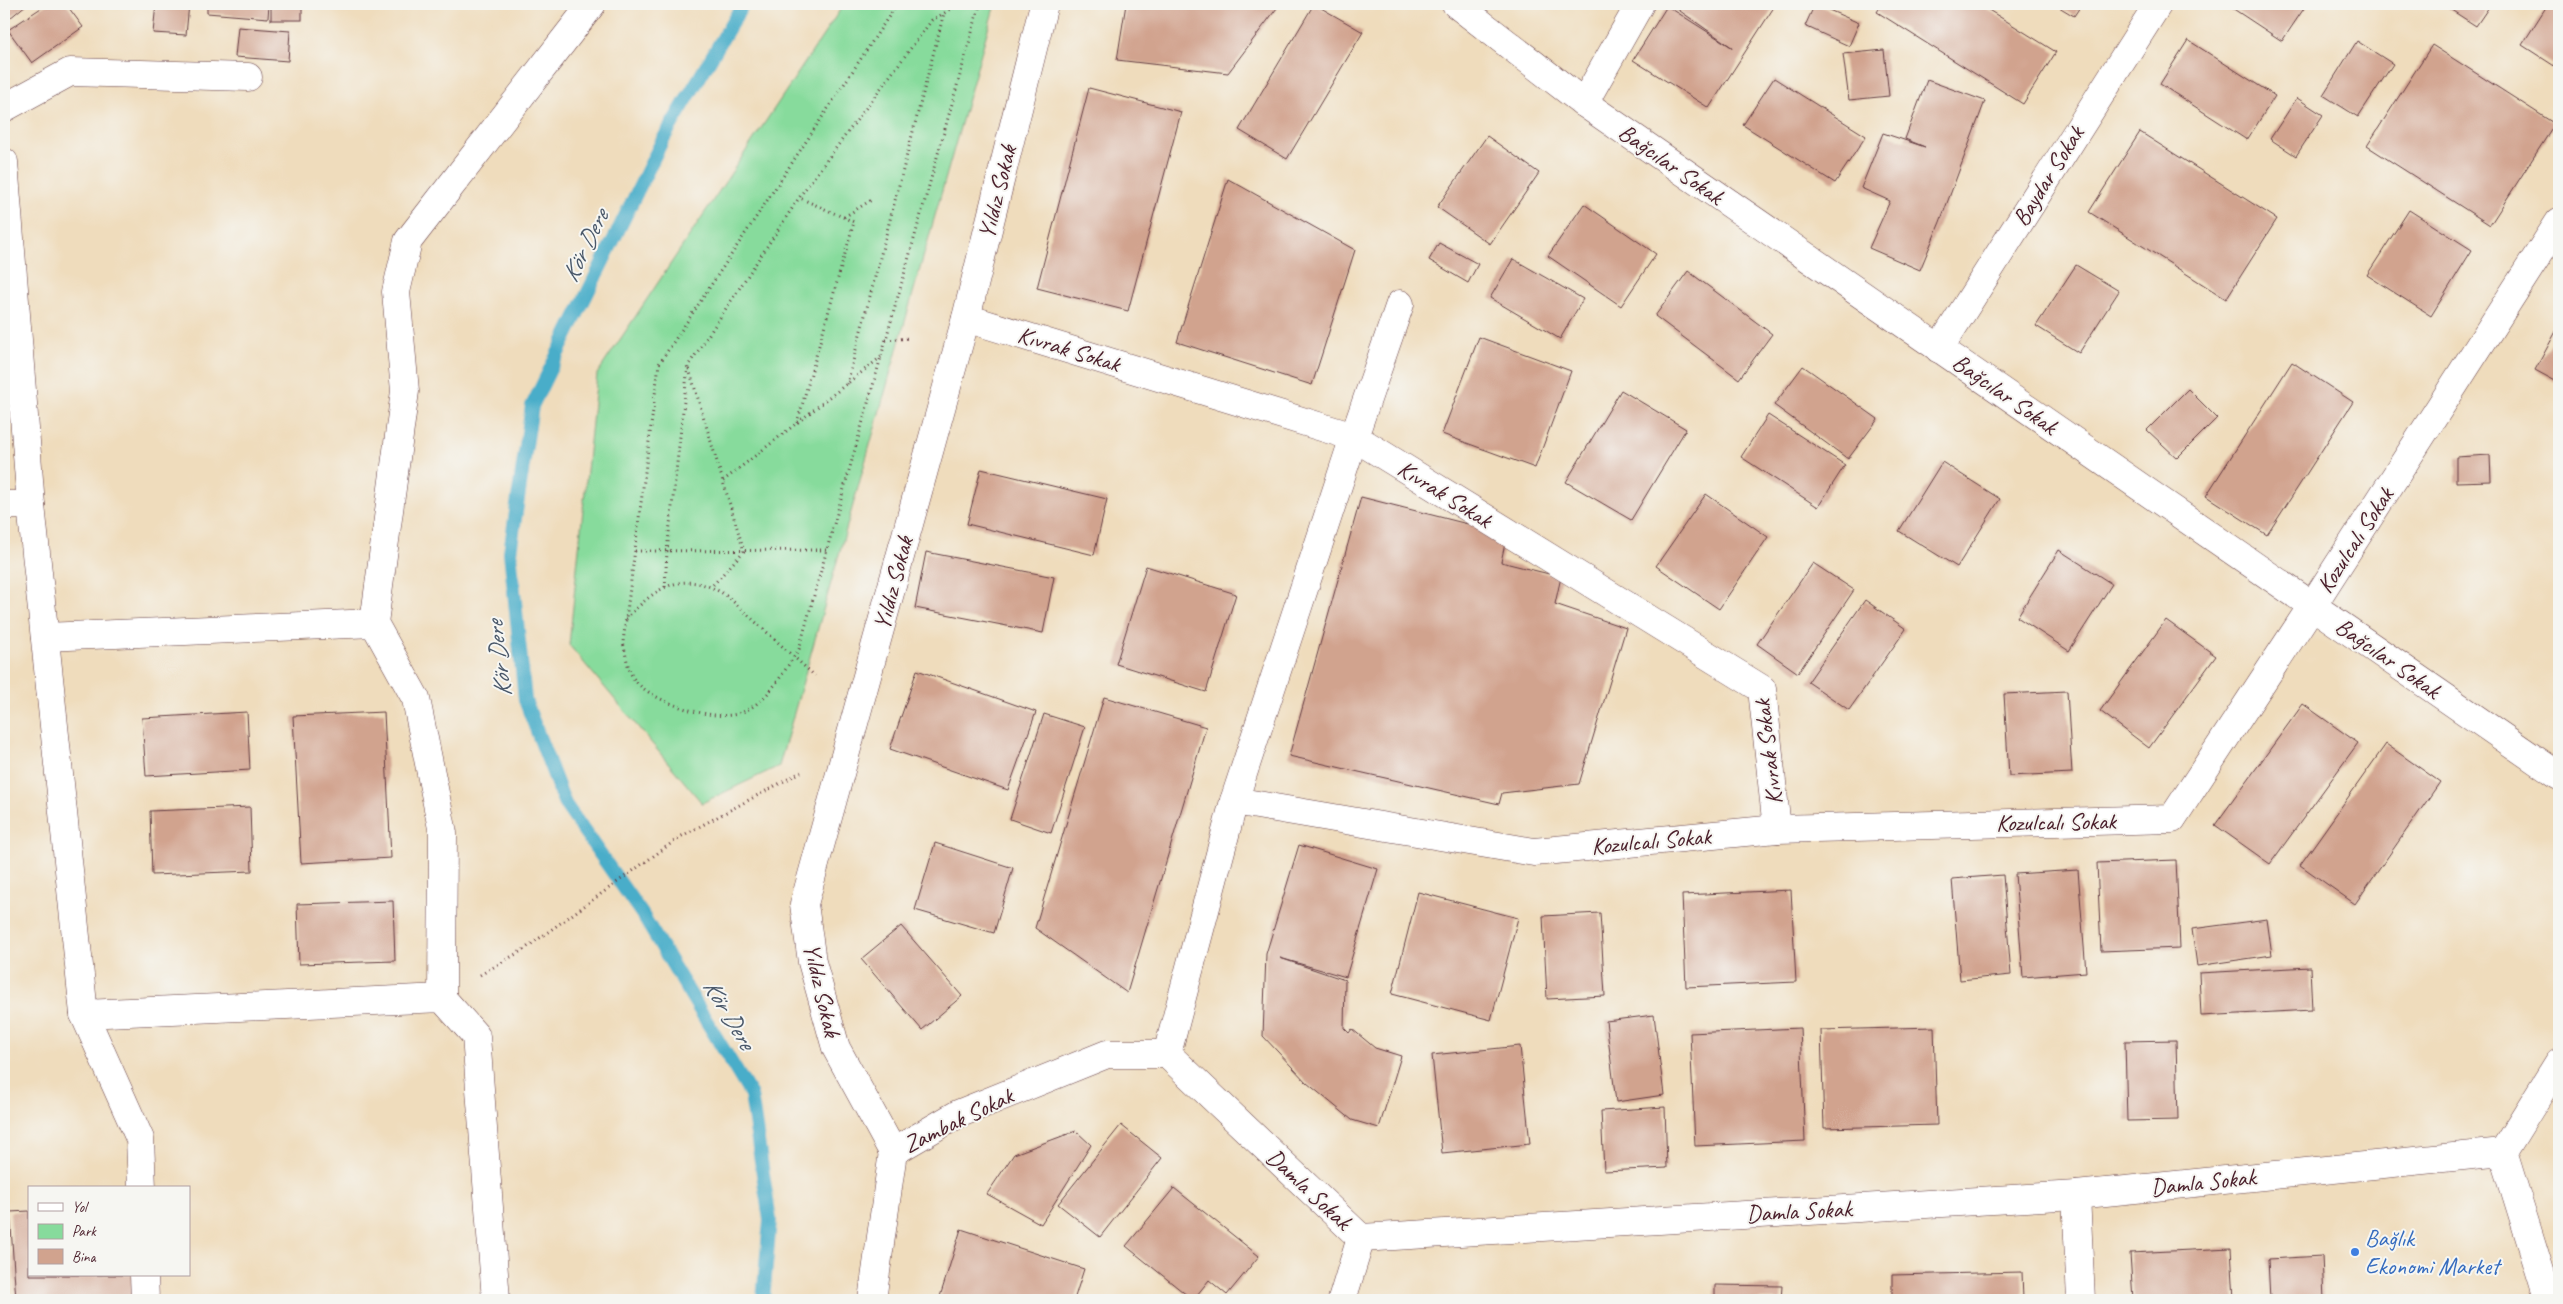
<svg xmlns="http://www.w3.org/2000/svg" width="2563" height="1304" font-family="Caveat,sans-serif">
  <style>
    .green { fill: #87db9c; stroke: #687d64 }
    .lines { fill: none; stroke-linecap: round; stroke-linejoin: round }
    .stream { stroke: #4aadc9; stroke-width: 14 }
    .building { fill: #d1a38e }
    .minor-casing { stroke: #633b41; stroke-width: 29 }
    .path { stroke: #633b41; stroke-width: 3; stroke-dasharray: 1 4; stroke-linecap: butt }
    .minor { stroke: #fff; stroke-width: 28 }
    .shop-dot { fill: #3f7fe0; stroke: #f6f6f2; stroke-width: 2 }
    .labels { text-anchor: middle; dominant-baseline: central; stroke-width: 4; stroke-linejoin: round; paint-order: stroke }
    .street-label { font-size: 24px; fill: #4a1f2b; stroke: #f6f6f2 }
    .shop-label { font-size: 24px; fill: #366cbe; stroke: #f6f6f2; text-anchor: start }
    .water-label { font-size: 25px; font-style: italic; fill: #4a586a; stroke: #f6f6f2 }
  </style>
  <rect width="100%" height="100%" fill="#f6f6f2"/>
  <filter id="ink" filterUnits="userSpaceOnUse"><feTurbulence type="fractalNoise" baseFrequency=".02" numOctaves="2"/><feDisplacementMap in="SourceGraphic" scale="10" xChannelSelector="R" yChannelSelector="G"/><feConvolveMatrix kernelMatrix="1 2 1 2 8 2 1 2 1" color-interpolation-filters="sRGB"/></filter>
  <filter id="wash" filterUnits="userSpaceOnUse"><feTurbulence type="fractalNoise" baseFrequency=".0096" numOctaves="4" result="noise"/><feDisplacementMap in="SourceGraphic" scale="20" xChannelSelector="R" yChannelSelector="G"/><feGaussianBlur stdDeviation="1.12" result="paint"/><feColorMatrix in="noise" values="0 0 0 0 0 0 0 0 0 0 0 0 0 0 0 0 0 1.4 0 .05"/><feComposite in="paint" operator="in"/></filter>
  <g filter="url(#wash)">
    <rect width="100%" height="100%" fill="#efdcbc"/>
    <path class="green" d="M844 4H995L779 766 702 803 569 645 597 374Z"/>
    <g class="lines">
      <path class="stream" d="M743 4 662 141 532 406 510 552 525 700 565 804 642 914 751 1095 770 1220 763 1300"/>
    </g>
    <g id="blocks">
      <g class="building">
        <path d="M4 4H27L4 23Z"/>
        <path d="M47 4H66L83 27 32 63 8 30Z"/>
        <path d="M156 4H189L186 35 153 33Z"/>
        <path d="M207 4H269L268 18 207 13Z"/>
        <rect x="271" y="4" width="31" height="16"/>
        <path d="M1126 4H1280L1228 73 1117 60Z"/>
        <path d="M1314 4 1363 32 1287 159 1239 130Z"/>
        <path d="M1670 4H1776L1709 108 1633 60 1667 6 1733 48Z"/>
        <path d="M1815 4 1859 23 1849 46 1805 26Z"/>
        <path d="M1882 4H1979L2056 52 2023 104 1877 12Z"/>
        <path d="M2054 4H2082L2074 16Z"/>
        <path d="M2226 4H2307L2282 41Z"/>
        <path d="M2442 4H2491L2476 26Z"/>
        <path d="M2548 4H2559V69L2522 45Z"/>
        <path d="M238 27 290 31 288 61 235 57Z"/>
        <path d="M2188 40 2275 96 2247 140 2160 84Z"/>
        <path d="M2357 41 2393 64 2358 117 2323 95Z"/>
        <path d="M2432 45 2555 124 2490 225 2367 146Z"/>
        <path d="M1884 50 1889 96 1849 100 1843 54Z"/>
        <path d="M1774 78 1866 136 1835 183 1743 125Z"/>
        <path d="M1927 80 1985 101 1940 222 1920 270 1869 248 1890 201 1861 188 1883 133 1925 147 1905 139Z"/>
        <path d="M1089 88 1181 112 1128 311 1037 288Z"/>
        <path d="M2297 98 2323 115 2296 156 2270 139Z"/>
        <path d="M2140 132 2277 219 2226 299 2089 212Z"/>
        <path d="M1487 136 1539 173 1490 244 1437 207Z"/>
        <path d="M1228 179 1355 250 1312 385 1177 342Z"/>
        <path d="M1584 204 1656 254 1621 306 1548 256Z"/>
        <path d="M2409 210 2472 250 2431 316 2367 275Z"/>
        <path d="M1439 243 1478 264 1468 283 1429 260Z"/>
        <path d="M1513 259 1583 299 1560 339 1490 298Z"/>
        <path d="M2076 265 2119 291 2079 353 2036 326Z"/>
        <path d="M1688 271 1772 334 1739 379 1655 316Z"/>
        <path d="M2559 326V383L2535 370Z"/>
        <path d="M1479 337 1571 371 1535 468 1442 434Z"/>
        <path d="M2292 362 2353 402 2267 535 2206 496Z"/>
        <path d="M1803 366 1878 419 1848 459 1774 405Z"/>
        <path d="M2188 389 2217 418 2177 458 2147 430Z"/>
        <path d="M1621 390 1686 429 1631 520 1566 482Z"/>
        <path d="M1768 415 1845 465 1818 507 1741 457Z"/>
        <path d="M2490 455 2491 481 2456 482V457Z"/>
        <path d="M1942 462 2000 499 1957 567 1899 531Z"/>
        <path d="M981 469 1107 499 1094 555 967 524Z"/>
        <path d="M1706 494 1768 537 1719 609 1656 566Z"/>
        <path d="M1361 497 1507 534 1501 562 1561 577 1555 604 1626 628 1579 784 1502 793 1499 804 1289 756Z"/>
        <path d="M2059 550 2112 584 2069 651 2017 617Z"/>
        <path d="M926 552 1054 577 1043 633 915 608Z"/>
        <path d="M1813 563 1854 590 1798 673 1757 644Z"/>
        <path d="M1146 566 1236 594 1206 692 1116 664Z"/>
        <path d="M1865 600 1906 629 1849 710 1808 682Z"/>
        <path d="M2166 620 2216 656 2149 748 2100 711Z"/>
        <path d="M917 670 1036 712 1008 790 890 749Z"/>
        <path d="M2067 691 2072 773 2009 776 2004 694Z"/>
        <path d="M1104 697 1206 727 1127 993 1035 928Z"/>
        <path d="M2303 704 2358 743 2270 864 2215 825Z"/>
        <path d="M247 712 250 770 146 776 142 718Z"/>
        <path d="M384 712 391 858 301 863 293 716Z"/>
        <path d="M1044 714 1085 727 1051 833 1010 819Z"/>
        <path d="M2386 744 2440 782 2355 904 2300 865Z"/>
        <path d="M250 807 252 871 152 875 150 811Z"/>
        <path d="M935 843 1013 868 994 933 915 910Z"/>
        <path d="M1299 845 1378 869 1346 977 1280 958 1345 980 1344 1028 1349 1033 1352 1029 1375 1048 1401 1056 1379 1128 1352 1120 1307 1083 1263 1036 1266 954Z"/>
        <path d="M2176 860 2180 948 2101 951 2097 863Z"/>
        <path d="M2078 870 2086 972 2023 977 2015 874Z"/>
        <path d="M2003 875 2011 975 1960 980 1952 879Z"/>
        <path d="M1791 890 1796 982 1686 987 1682 895Z"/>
        <path d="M1418 892 1518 918 1491 1020 1392 994Z"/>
        <path d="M393 901 395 961 299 964 297 904Z"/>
        <path d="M1600 913 1605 996 1547 999 1543 916Z"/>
        <path d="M2267 919 2272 955 2197 966 2192 929Z"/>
        <path d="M901 926 962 996 922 1030 861 959Z"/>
        <path d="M2310 967 2312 1010 2201 1016 2199 973Z"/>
        <path d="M1654 1015 1664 1095 1616 1102 1606 1021Z"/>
        <path d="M1934 1027 1937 1125 1824 1128 1821 1030Z"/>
        <path d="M1800 1028 1805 1141 1695 1146 1690 1033Z"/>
        <path d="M2176 1040 2178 1120 2127 1121 2125 1041Z"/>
        <path d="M1520 1046 1530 1144 1442 1153 1432 1055Z"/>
        <path d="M1665 1107 1667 1168 1604 1171 1601 1111Z"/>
        <path d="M1121 1125 1162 1158 1100 1237 1058 1204Z"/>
        <path d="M1076 1131 1091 1145 1041 1224 987 1194 1014 1154Z"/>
        <path d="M1174 1188 1259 1256 1227 1295 1209 1280 1193 1300 1126 1246Z"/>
        <path d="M29 1211V1275H134L136 1300H16L10 1212Z"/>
        <path d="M961 1229 1084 1269 1074 1300H939Z"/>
        <path d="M2231 1248 2234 1300H2133L2130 1253Z"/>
        <path d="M2322 1256 2324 1300H2270L2268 1259Z"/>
        <path d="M2022 1272 2023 1300H1892V1275Z"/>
        <path d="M1715 1285 1782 1286 1781 1300H1715Z"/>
      </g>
    </g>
  </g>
  <g filter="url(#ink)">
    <use href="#blocks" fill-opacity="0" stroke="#633b41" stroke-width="1"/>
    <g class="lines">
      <defs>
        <g id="minor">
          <path d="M1456 4 1584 103 2559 776"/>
          <path d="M1584 103 1640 4"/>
          <path d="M4 108 70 72 248 77"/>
          <path d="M4 162 31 505 84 1014 140 1139 142 1188"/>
          <path d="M966 318 1354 437 1762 689 1777 829"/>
          <path d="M1939 349 2158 4"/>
          <path d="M4 505H31"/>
          <path d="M45 637 374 623"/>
          <path d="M1234 801 1534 852 1777 829 2172 819 2312 606 2559 222"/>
          <path d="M442 998 443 833 416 699 374 623 405 391 396 292 408 241 592 4"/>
          <path d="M84 1014 442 998 476 1036 496 1300"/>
          <path d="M1167 1054 1361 1238 2076 1195 2503 1152"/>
          <path d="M1167 1054 1234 801 1354 437 1400 304"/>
          <path d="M893 1152 836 1048 812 962 804 904 966 318 1044 4"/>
          <path d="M2076 1195 2081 1300"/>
          <path d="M144 1275 145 1300"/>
          <path d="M872 1300 893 1152 958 1114 1107 1054H1167"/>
          <path d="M1342 1300 1361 1238"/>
          <path d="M2549 1300 2503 1152 2559 1062"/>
        </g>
      </defs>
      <use href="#minor" class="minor-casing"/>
      <g class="path">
        <path d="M897 4 659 364 623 642C626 654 627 669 634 679 649 701 715 723 740 713 768 703 783 672 799 649L980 4"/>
        <path d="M844 217 873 199"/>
        <path d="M886 340 910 338"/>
        <path d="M689 369 744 551 712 586"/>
        <path d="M847 384 944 13"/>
        <path d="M797 423 854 222 800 198"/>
        <path d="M723 481 881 357"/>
        <path d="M635 551 827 550"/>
        <path d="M665 587 667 551 688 366 803 192 932 20 960 4"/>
        <path d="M626 619C657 586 684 568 727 596L815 676"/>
        <path d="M480 975 523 950 680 837 801 772"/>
      </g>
      <use href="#minor" class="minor"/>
    </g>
  </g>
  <circle class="shop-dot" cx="2355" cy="1252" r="5"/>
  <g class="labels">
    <g class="street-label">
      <text transform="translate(1671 164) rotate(35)">Bağcılar Sokak</text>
      <text transform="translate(2048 176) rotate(-58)">Baydar Sokak</text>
      <text transform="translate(997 192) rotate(-76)">Yıldız Sokak</text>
      <text transform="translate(1069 349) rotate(17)">Kıvrak Sokak</text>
      <text transform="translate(2005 394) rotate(35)">Bağcılar Sokak</text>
      <text transform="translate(1445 494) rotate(32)">Kıvrak Sokak</text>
      <text transform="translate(2355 540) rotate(-57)">Kozulcalı Sokak</text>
      <text transform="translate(893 583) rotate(-75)">Yıldız Sokak</text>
      <text transform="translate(2388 658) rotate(35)">Bağcılar Sokak</text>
      <text transform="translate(1768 752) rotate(-97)">Kıvrak Sokak</text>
      <text transform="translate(2056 822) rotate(-1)">Kozulcalı Sokak</text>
      <text transform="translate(1651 841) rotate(-5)">Kozulcalı Sokak</text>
      <text transform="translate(822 990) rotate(77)">Yıldız Sokak</text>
      <text transform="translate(958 1120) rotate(-26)">Zambak Sokak</text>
      <text transform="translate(2203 1182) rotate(-6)">Damla Sokak</text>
      <text transform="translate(1309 1189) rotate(43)">Damla Sokak</text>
      <text transform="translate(1799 1211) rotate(-3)">Damla Sokak</text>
    </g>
    <g class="shop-label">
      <text x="2365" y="1238">Bağlık<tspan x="2365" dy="28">Ekonomi Market</tspan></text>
    </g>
    <g class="water-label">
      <text transform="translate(585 246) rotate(-64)">Kör Dere</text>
      <text transform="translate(499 659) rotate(-97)">Kör Dere</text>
      <text transform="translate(729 1014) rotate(59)">Kör Dere</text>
    </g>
  </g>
  <rect width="2563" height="1304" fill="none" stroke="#f6f6f2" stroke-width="20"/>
  <rect x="28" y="1186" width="162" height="90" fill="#f6f6f2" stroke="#b1a0a2"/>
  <rect x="38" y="1203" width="25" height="8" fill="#ffffff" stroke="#b1a0a2"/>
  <text x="72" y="1212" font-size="15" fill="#4a1f2b">Yol</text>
  <rect x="38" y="1224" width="25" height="15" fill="#87db9c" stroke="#b1a0a2"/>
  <text x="72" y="1236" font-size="15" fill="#4a1f2b">Park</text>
  <rect x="38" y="1249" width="25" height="15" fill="#d1a38e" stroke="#b1a0a2"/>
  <text x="72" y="1262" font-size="15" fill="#4a1f2b">Bina</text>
</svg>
